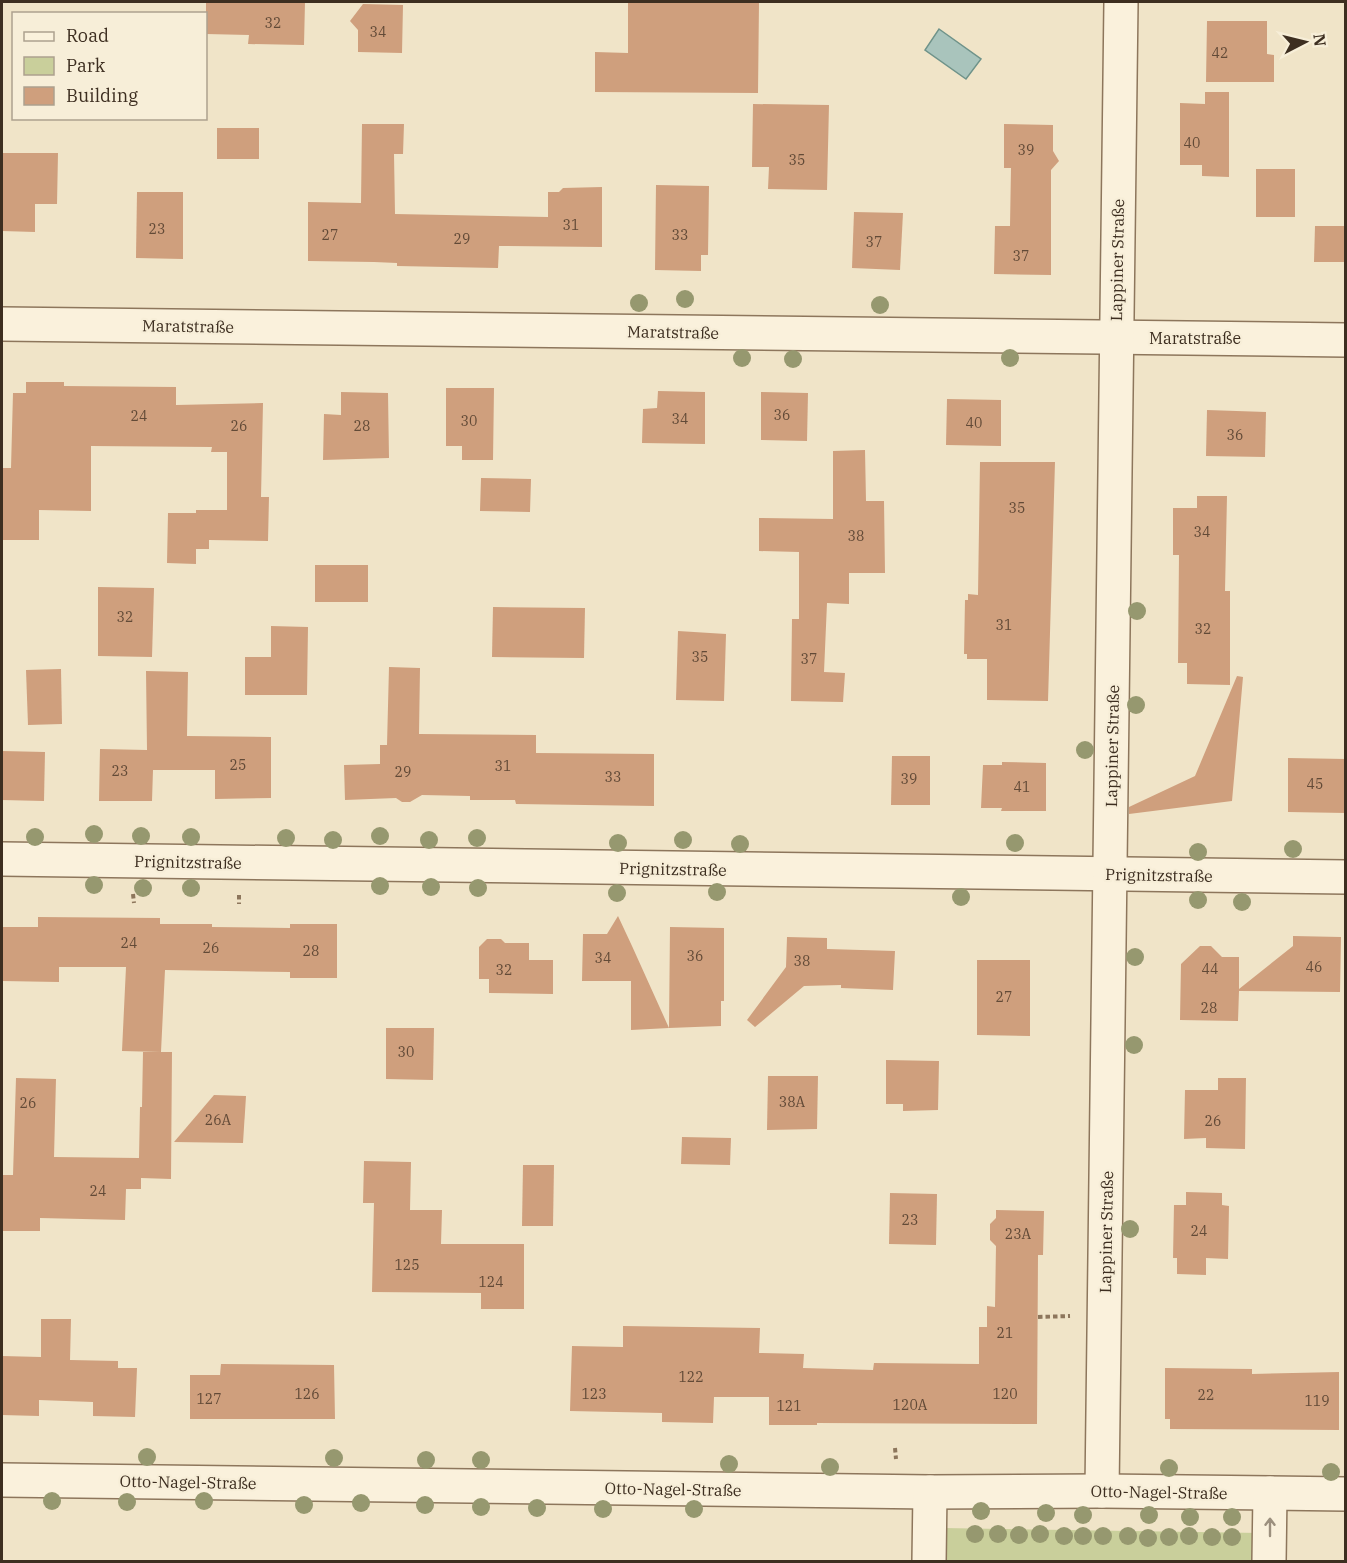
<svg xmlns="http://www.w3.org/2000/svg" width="1347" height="1563" font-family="'IBM Plex Serif',serif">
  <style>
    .green { fill: #c9cf9b }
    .water { fill: #a9c4bc; stroke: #6f938a; stroke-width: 1.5 }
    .building { fill: #cf9f7d }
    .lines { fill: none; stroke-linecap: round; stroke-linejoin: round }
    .minor-casing { stroke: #8d765c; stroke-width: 36 }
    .path { stroke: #8d765c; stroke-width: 4; stroke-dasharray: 4.5 3; stroke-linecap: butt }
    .minor { stroke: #faf1dc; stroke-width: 33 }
    .tree { fill: #96986f }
    .oneway { stroke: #9c907e }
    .labels { text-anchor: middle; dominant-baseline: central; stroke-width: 4.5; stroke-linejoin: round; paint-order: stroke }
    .number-label { font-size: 14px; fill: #624a37 }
    .street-label { font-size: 16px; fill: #3d2e20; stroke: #f7eed8 }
  </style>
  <rect width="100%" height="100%" fill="#f0e4c8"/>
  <path class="green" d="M943 1528 1261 1533V1561L942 1562Z"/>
  <path class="water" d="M939 29 981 59 966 79 925 50Z"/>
  <g class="building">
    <path d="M206 2H305L304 45 248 44 249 35 206 34Z"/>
    <path d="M628 2H759L758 93 595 92V52L628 53Z"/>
    <path d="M363 4 403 5 402 53 358 52V30L350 21Z"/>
    <path d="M1207 21H1267V54L1274 55V82H1206Z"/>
    <path d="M1205 92H1229V177L1202 176V165H1180V103L1205 104Z"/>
    <path d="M753 104 829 105 827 190 768 189 769 167H752Z"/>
    <path d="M362 124H404L403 154H394L395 214 548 217V192H559L563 188 602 187V247L499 246 498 268 397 266V263L374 262 308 261V202L361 203Z"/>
    <path d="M1004 124 1053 125V151L1059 161 1051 170V275L994 274 995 226H1010L1011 168H1004Z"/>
    <rect x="217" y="128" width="42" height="31"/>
    <path d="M2 153H58L57 204H35V232L2 231Z"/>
    <rect x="1256" y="169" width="39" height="48"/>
    <path d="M656 185 709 186 708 255H701V271L655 270Z"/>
    <path d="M137 192H183V259L136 258Z"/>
    <path d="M854 212 903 213 900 270 852 268Z"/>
    <path d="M1315 226H1346V262H1314Z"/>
    <path d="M26 382H64V386L176 387V405L263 403 261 497H269L268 541 209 540V549H196V564L167 563 168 513H196V510H227V452H211L212 447 91 446V511L39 510V540H2V468H11L13 393H26Z"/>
    <path d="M446 388H494L493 460H462V446H446Z"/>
    <path d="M658 391 705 392V444L642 443 643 409 657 408Z"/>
    <path d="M341 392 388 393 389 458 323 460 324 414 341 415Z"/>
    <path d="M761 392 808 393 807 441 761 440Z"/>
    <path d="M947 399 1001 400V446L946 445Z"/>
    <path d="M1207 410 1266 412 1265 457 1206 456Z"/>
    <path d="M865 450 866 501H884L885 573H849V604L827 603 824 672 845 673 843 702 791 701 792 619H799V552L759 551V518L833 519V451Z"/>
    <path d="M980 462H1055L1048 701 987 700V659H967V654H964L965 600H968V594L978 595Z"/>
    <path d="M481 478 531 479 530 512 480 511Z"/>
    <path d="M1197 496H1227L1225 591H1230V685L1187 684V663H1178L1179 555H1173V508H1197Z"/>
    <rect x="315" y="565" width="53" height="37"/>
    <path d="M98 587 154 588 152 657 98 656Z"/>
    <path d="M493 607 585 608 584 658 492 657Z"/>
    <path d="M271 626 308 627 307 695H245V657H271Z"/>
    <path d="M678 631 726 634 724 701 676 700Z"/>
    <path d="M389 667 420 668 419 734 536 735V753L654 754V806L516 804 515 800H470V796L422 795 410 802H402L396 798 345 800 344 765 380 764V745H387Z"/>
    <path d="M61 669 62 724 28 725 26 670Z"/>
    <path d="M146 671 188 672 187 736 271 737V798L215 799V770H153L152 801H99L100 749 147 750Z"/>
    <path d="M1237 676 1243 677 1232 801 1129 814V807L1195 776Z"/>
    <path d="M2 751 45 752 44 801 2 800Z"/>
    <path d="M892 756H930V805H891Z"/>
    <path d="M1288 758 1346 759V813L1288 812Z"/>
    <path d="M1002 762 1046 763V811H1001L1002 808H981L983 765H1002Z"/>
    <path d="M618 916 632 946 669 1028 631 1030V981H582L583 934H607Z"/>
    <path d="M38 917 160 918V924H212V927L290 928V924H337V978H290V972L165 970 161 1052 122 1051 126 967H59V982L2 981V927H38Z"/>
    <path d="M670 927 724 928V1001H721V1026L669 1028Z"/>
    <path d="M1293 936 1341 937 1340 992 1239 991 1238 1021 1180 1020 1181 964 1200 946H1211L1222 957H1239V989L1293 946Z"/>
    <path d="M787 937 827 938V949L895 951 893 990 841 988V985L804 986 755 1027 747 1020 786 967Z"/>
    <path d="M487 939H501L505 943H529V960H553V994L489 993V979H479V947Z"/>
    <path d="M977 960H1030V1036L977 1035Z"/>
    <path d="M386 1028H434L433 1080 386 1079Z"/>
    <path d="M143 1052H172L171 1179 141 1178V1189H126L125 1220 40 1218V1231H2V1175H13L16 1078 56 1079 54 1157 139 1158 140 1107H142Z"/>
    <path d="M886 1060 939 1061 938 1110 903 1111V1104H886Z"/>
    <path d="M768 1076H818L817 1129 767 1130Z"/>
    <path d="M1218 1078H1246L1245 1149 1206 1148V1138L1184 1139 1185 1090H1218Z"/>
    <path d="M214 1095 246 1096 243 1143 174 1142Z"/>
    <path d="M682 1137 731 1138 730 1165 681 1164Z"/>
    <path d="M364 1161 411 1162 410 1210H442L441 1244H524V1309H481V1293L372 1292 374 1203H363Z"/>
    <path d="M523 1165H554L553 1226H522Z"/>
    <path d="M1186 1192 1222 1193V1205L1229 1206 1228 1259 1206 1258V1275L1177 1274V1258H1173L1174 1205H1186Z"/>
    <path d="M890 1193 937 1194 936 1245 889 1244Z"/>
    <path d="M996 1210 1044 1211 1043 1255H1038L1037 1424 817 1423V1425H769V1397H714L713 1423 662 1422V1413L570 1411 572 1346 623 1347V1326L760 1328 759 1353 804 1354 803 1368 873 1370 874 1363 979 1364V1327H987V1306L995 1307 996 1246 990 1240V1224L996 1218Z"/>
    <path d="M41 1319H71L70 1360 118 1361V1368H137L135 1417 93 1416V1402L39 1400V1416L2 1415V1356L41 1357Z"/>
    <path d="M221 1364 334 1365 335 1419H190V1375H220Z"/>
    <path d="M1165 1368 1252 1369V1374L1339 1372V1430L1170 1429V1419H1165Z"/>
  </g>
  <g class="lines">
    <defs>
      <g id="minor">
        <path d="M2 324 1346 340"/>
        <path d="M2 859 1346 877"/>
        <path d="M2 1480 930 1492 1102 1491 1346 1494"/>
        <path d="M1102 1491 1121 2"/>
        <path d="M929 1562 930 1492"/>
        <path d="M1269 1562 1270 1493"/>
      </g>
    </defs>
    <use href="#minor" class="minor-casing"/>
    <g class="path">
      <path d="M133 894 134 903"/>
      <path d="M239 895V904"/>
      <path d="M1038 1317 1070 1316"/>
      <path d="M895 1448 896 1459"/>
    </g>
    <use href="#minor" class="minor"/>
  </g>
  <g class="tree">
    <circle cx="685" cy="299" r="9"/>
    <circle cx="639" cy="303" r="9"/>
    <circle cx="880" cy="305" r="9"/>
    <circle cx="742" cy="358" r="9"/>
    <circle cx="1010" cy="358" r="9"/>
    <circle cx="793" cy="359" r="9"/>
    <circle cx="1137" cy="611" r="9"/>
    <circle cx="1136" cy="705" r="9"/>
    <circle cx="1085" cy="750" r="9"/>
    <circle cx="94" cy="834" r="9"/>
    <circle cx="141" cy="836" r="9"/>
    <circle cx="380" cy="836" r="9"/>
    <circle cx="35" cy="837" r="9"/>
    <circle cx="191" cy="837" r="9"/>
    <circle cx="286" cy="838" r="9"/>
    <circle cx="477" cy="838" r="9"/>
    <circle cx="333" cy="840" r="9"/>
    <circle cx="429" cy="840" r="9"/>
    <circle cx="683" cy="840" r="9"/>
    <circle cx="618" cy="843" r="9"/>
    <circle cx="1015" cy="843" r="9"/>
    <circle cx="740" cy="844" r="9"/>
    <circle cx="1293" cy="849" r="9"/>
    <circle cx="1198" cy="852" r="9"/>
    <circle cx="94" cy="885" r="9"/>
    <circle cx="380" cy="886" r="9"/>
    <circle cx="431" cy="887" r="9"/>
    <circle cx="143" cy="888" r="9"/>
    <circle cx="191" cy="888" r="9"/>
    <circle cx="478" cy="888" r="9"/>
    <circle cx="717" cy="892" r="9"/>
    <circle cx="617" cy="893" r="9"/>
    <circle cx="961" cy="897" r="9"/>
    <circle cx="1198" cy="900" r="9"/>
    <circle cx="1242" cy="902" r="9"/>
    <circle cx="1135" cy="957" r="9"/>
    <circle cx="1134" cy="1045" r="9"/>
    <circle cx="1130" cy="1229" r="9"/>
    <circle cx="147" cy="1457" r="9"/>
    <circle cx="334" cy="1458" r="9"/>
    <circle cx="426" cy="1460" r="9"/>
    <circle cx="481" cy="1460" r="9"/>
    <circle cx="729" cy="1464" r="9"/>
    <circle cx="830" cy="1467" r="9"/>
    <circle cx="1169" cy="1468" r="9"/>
    <circle cx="1331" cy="1472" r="9"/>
    <circle cx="52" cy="1501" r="9"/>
    <circle cx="204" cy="1501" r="9"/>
    <circle cx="127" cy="1502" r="9"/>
    <circle cx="361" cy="1503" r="9"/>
    <circle cx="304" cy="1505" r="9"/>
    <circle cx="425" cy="1505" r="9"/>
    <circle cx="481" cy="1507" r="9"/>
    <circle cx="537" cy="1508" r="9"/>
    <circle cx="603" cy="1509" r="9"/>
    <circle cx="694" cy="1509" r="9"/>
    <circle cx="981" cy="1511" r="9"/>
    <circle cx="1046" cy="1513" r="9"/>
    <circle cx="1083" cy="1515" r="9"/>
    <circle cx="1149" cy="1515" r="9"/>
    <circle cx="1190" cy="1517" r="9"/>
    <circle cx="1232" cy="1517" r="9"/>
    <circle cx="975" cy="1534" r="9"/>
    <circle cx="998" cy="1534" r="9"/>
    <circle cx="1040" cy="1534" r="9"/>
    <circle cx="1019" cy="1535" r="9"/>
    <circle cx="1064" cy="1536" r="9"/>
    <circle cx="1083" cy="1536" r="9"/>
    <circle cx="1103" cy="1536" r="9"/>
    <circle cx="1128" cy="1536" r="9"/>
    <circle cx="1189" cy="1536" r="9"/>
    <circle cx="1169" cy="1537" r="9"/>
    <circle cx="1212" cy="1537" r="9"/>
    <circle cx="1232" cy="1537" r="9"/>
    <circle cx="1148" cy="1538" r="9"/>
  </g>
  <defs><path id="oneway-shaft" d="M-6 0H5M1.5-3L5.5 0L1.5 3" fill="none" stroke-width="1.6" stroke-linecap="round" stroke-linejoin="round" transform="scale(1.5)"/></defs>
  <use class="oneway" href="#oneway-shaft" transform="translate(1270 1527) rotate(-90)"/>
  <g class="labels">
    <g class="number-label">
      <text x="273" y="23">32</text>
      <text x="378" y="32">34</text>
      <text x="1220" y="53">42</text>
      <text x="1192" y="143">40</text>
      <text x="1026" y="150">39</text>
      <text x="797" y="160">35</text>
      <text x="571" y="225">31</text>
      <text x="157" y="229">23</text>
      <text x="330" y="235">27</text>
      <text x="680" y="235">33</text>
      <text x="462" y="239">29</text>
      <text x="874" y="242">37</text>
      <text x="1021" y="256">37</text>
      <text x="782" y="415">36</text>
      <text x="139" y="416">24</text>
      <text x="680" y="419">34</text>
      <text x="469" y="421">30</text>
      <text x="974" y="423">40</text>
      <text x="239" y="426">26</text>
      <text x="362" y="426">28</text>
      <text x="1235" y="435">36</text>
      <text x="1017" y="508">35</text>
      <text x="1202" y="532">34</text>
      <text x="856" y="536">38</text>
      <text x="125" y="617">32</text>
      <text x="1004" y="625">31</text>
      <text x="1203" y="629">32</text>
      <text x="700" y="657">35</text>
      <text x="809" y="659">37</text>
      <text x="238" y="765">25</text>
      <text x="503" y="766">31</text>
      <text x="120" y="771">23</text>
      <text x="403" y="772">29</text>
      <text x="613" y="777">33</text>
      <text x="909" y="779">39</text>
      <text x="1315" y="784">45</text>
      <text x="1022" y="787">41</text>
      <text x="129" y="943">24</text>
      <text x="211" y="948">26</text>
      <text x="311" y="951">28</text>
      <text x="695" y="956">36</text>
      <text x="603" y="958">34</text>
      <text x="802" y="961">38</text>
      <text x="1314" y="967">46</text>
      <text x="1210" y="969">44</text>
      <text x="504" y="970">32</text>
      <text x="1004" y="997">27</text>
      <text x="1209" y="1008">28</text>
      <text x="406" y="1052">30</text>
      <text x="792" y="1102">38A</text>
      <text x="28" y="1103">26</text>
      <text x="218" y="1120">26A</text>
      <text x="1213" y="1121">26</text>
      <text x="98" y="1191">24</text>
      <text x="910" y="1220">23</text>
      <text x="1199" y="1231">24</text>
      <text x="1018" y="1234">23A</text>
      <text x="407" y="1265">125</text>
      <text x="491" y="1282">124</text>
      <text x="1005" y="1333">21</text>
      <text x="691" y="1377">122</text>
      <text x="307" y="1394">126</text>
      <text x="594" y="1394">123</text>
      <text x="1005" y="1394">120</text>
      <text x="1206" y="1395">22</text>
      <text x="209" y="1399">127</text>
      <text x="1317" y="1401">119</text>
      <text x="910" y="1405">120A</text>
      <text x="789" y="1406">121</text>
    </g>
    <g class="street-label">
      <text transform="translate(1117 260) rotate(-89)">Lappiner Straße</text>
      <text transform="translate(188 326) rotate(1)">Maratstraße</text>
      <text transform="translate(673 332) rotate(1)">Maratstraße</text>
      <text x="1195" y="338">Maratstraße</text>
      <text transform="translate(1112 746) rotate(-89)">Lappiner Straße</text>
      <text transform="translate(188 862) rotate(1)">Prignitzstraße</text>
      <text transform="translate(673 869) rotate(1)">Prignitzstraße</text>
      <text transform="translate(1159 875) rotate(1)">Prignitzstraße</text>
      <text transform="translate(1106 1232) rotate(-89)">Lappiner Straße</text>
      <text transform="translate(188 1482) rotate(1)">Otto-Nagel-Straße</text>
      <text transform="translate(673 1489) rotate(1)">Otto-Nagel-Straße</text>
      <text transform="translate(1159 1492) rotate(1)">Otto-Nagel-Straße</text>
    </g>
  </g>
  <rect width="1347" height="1563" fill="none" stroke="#3d2e20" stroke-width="6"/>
  <rect x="12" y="12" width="195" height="108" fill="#f7eed8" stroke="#ada18e" stroke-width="1.5"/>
  <rect x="24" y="32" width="30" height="9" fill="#faf1dc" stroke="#ada18e" stroke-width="1.5"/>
  <text x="66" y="42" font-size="18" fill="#3d2e20">Road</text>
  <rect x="24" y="57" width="30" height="18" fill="#c9cf9b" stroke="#ada18e" stroke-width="1.5"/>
  <text x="66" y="72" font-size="18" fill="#3d2e20">Park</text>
  <rect x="24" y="87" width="30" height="18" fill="#cf9f7d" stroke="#ada18e" stroke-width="1.5"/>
  <text x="66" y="102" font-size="18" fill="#3d2e20">Building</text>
  <g transform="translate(1305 42) rotate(83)" stroke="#f7eed8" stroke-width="4.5" paint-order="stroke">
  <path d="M0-4.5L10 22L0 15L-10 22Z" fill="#3d2e20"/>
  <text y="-9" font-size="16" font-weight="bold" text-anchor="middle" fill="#3d2e20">N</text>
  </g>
</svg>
